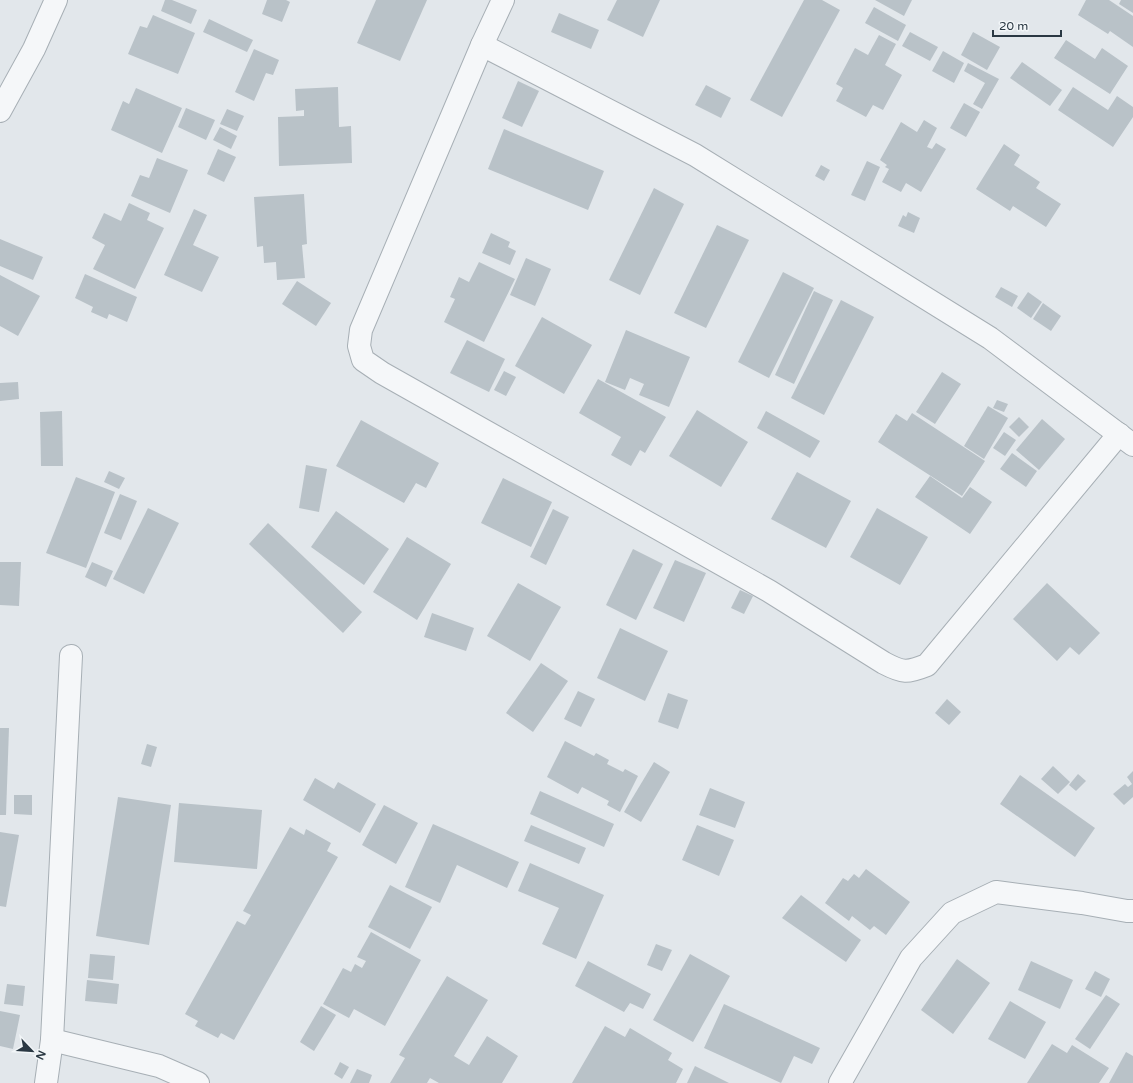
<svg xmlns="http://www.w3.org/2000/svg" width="1133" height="1083" font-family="'Varela Round',sans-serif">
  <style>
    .building { fill: #b9c2c8 }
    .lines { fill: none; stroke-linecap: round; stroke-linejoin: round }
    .street-casing { stroke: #a7afb5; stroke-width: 24 }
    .street { stroke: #f5f7f9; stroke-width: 22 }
  </style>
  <rect width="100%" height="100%" fill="#e2e7eb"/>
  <g class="building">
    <path d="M165 0H172L197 10 191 24 161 11Z"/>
    <path d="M267 0H286L290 2 282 22 262 14Z"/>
    <path d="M376 0H427L400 61 357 43Z"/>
    <path d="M617 0H660L643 37 607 20Z"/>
    <path d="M804 0H822L840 10 782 117 750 100Z"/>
    <path d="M875 0H912L904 16Z"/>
    <path d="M1086 0H1109L1133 16V47L1110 31 1108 34 1078 15Z"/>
    <path d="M1121 0H1133V13L1119 4Z"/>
    <path d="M874 7 906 25 898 41 865 23Z"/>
    <path d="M559 13 599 30 591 49 551 32Z"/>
    <path d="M153 15 195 33 178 74 128 54 140 26 147 28Z"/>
    <path d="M209 19 253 40 247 52 203 32Z"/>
    <path d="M910 32 938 47 930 61 902 46Z"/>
    <path d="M973 32 1000 47 987 70 961 55Z"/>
    <path d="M879 35 896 44 885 65 902 75 883 110 873 105 866 117 836 101 843 88 836 84 855 48 868 55Z"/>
    <path d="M1066 40 1095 59 1102 48 1128 66 1110 94 1054 58Z"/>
    <path d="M254 49 279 60 273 75 266 73 254 101 235 92Z"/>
    <path d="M943 51 964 63 954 83 932 71Z"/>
    <path d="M1022 62 1062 90 1050 106 1010 78Z"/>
    <path d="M968 63 999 79 982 109 973 104 985 83 964 71Z"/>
    <path d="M518 81 539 91 522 127 502 118Z"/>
    <path d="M706 85 731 98 721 118 695 105Z"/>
    <path d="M338 87 339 127 351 126 352 163 279 166 278 117 304 116V110L296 111 295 89Z"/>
    <path d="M1073 87 1108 110 1117 96 1133 107V117L1113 147 1058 110Z"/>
    <path d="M136 88 182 108 162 153 111 130 123 101 129 104Z"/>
    <path d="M964 103 980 112 966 137 950 128Z"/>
    <path d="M186 108 215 120 206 140 178 127Z"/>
    <path d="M227 109 244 116 237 131 220 124Z"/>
    <path d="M924 120 937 128 927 147 932 149 936 143 946 149 921 192 906 183 901 192 882 182 889 169 885 167 887 165 880 160 901 122 917 132Z"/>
    <path d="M220 127 237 136 231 149 213 140Z"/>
    <path d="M504 129 604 171 588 210 488 169Z"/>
    <path d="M1004 144 1020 155 1014 165 1040 182 1036 188 1061 204 1046 227 1013 206 1010 211 976 189Z"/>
    <path d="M218 149 236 157 224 182 207 174Z"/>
    <path d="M157 158 188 170 170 213 131 196 140 175 149 178Z"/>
    <path d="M867 161 880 167 865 201 851 195Z"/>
    <path d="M821 165 830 170 824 181 815 176Z"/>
    <path d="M654 188 684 204 640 295 609 280Z"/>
    <path d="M304 194 307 244 302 245 305 278 277 280 276 262 264 263 263 246 257 247 254 197Z"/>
    <path d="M129 203 150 213 147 220 164 228 135 289 93 269 105 245 92 238 104 213 121 221Z"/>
    <path d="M194 209 207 215 193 245 219 257 202 292 164 275Z"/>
    <path d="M908 212 920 218 914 233 898 226 903 215 906 217Z"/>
    <path d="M717 225 749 240 706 328 674 313Z"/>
    <path d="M491 233 510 242 508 247 516 251 510 265 482 253Z"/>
    <path d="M0 239 43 257 33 280 0 266Z"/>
    <path d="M526 258 551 269 535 306 510 295Z"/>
    <path d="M479 262 515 279 484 342 444 322 455 299 450 297 459 277 469 282Z"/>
    <path d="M783 272 814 288 769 378 738 362Z"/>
    <path d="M85 274 137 297 127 322 109 314 107 319 91 312 93 307 75 298Z"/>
    <path d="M0 275 40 296 18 336 0 326Z"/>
    <path d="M297 281 331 303 316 326 282 304Z"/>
    <path d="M1001 287 1018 296 1012 307 995 297Z"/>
    <path d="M814 291 833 300 794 384 775 375Z"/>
    <path d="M1028 292 1042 302 1031 318 1017 308Z"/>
    <path d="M841 300 874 317 824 415 791 398Z"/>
    <path d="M1043 303 1061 316 1051 331 1033 319Z"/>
    <path d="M542 317 592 345 564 394 515 366Z"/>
    <path d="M626 330 690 357 669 407 639 395 644 384 630 378 625 390 605 382Z"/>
    <path d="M467 340 505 359 489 392 450 373Z"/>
    <path d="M504 371 516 377 506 396 494 390Z"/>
    <path d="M942 372 961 384 935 424 916 412Z"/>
    <path d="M598 379 666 417 645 453 640 450 631 466 611 455 621 437 579 413Z"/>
    <path d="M18 382 19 399 0 401V383Z"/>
    <path d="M997 400 1008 404 1004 412 993 408Z"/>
    <path d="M988 406 1008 418 984 459 964 446Z"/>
    <path d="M697 410 748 442 721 487 669 456Z"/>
    <path d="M62 411 63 466H41L40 412Z"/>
    <path d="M766 411 820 441 810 458 757 428Z"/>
    <path d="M912 413 985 461 962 496 878 442 896 414 907 421Z"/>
    <path d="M1019 417 1029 427 1019 437 1009 427Z"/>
    <path d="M1042 419 1065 439 1039 470 1016 450Z"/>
    <path d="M361 420 439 463 426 488 416 483 404 503 336 466Z"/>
    <path d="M1004 432 1016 440 1005 456 993 448Z"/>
    <path d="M1012 453 1037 471 1026 487 1000 469Z"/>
    <path d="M306 465 327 469 319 512 299 508Z"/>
    <path d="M109 471 125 478 119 489 104 482Z"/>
    <path d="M797 472 851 501 826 548 771 519Z"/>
    <path d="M930 476 962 498 970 487 992 502 970 534 915 497Z"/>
    <path d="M76 477 115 492 86 568 46 553Z"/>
    <path d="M503 478 552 502 531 547 481 523Z"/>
    <path d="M120 494 137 501 121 540 104 533Z"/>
    <path d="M148 508 179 523 144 594 113 579Z"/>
    <path d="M877 508 928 537 900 585 850 557Z"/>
    <path d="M553 509 569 517 546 565 530 557Z"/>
    <path d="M336 511 389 549 364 585 311 547Z"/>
    <path d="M268 523 362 612 343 633 249 544Z"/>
    <path d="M407 537 451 564 417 620 373 592Z"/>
    <path d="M633 549 663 564 636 620 606 605Z"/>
    <path d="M675 560 706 573 684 622 653 608Z"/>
    <path d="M0 562H21L19 606 0 605Z"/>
    <path d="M92 562 113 571 106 587 85 577Z"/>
    <path d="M518 583 561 607 530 661 487 636Z"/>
    <path d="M1047 583 1100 633 1079 655 1070 647 1057 661 1013 619Z"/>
    <path d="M740 590 753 596 744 614 731 608Z"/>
    <path d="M432 613 474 628 466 651 424 637Z"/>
    <path d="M620 628 668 651 645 701 597 678Z"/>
    <path d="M541 663 568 681 533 732 506 713Z"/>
    <path d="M578 691 595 699 581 727 564 719Z"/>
    <path d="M668 693 688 700 678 729 658 722Z"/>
    <path d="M947 699 961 712 949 725 935 713Z"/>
    <path d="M0 728H9L6 815H0Z"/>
    <path d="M565 741 594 756 596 753 609 760 607 764 623 772 625 769 638 776 620 812 607 805 609 801 582 787 578 794 547 777Z"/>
    <path d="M147 744 157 747 151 767 141 764Z"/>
    <path d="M654 762 670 772 641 822 624 812Z"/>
    <path d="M1053 766 1070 782 1058 794 1041 779Z"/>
    <path d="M1133 771V797L1124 805 1113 794 1125 784 1128 787 1132 784 1127 777Z"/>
    <path d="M1078 774 1086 781 1076 791 1069 785Z"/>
    <path d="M1020 775 1095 828 1075 857 1000 804Z"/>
    <path d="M315 778 334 789 338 782 376 804 360 833 303 800Z"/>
    <path d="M710 788 745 802 735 828 699 815Z"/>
    <path d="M540 791 614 824 604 847 530 814Z"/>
    <path d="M14 795H32V815L14 814Z"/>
    <path d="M118 797 171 805 149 945 96 936Z"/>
    <path d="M179 803 262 810 257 869 174 862Z"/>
    <path d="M384 805 418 823 396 864 362 845Z"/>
    <path d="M433 824 519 862 507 888 457 865 440 903 405 887Z"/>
    <path d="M531 825 586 848 579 864 524 841Z"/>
    <path d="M697 825 734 840 719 876 682 860Z"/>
    <path d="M290 827 304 835 306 829 331 843 327 851 338 857 234 1040 221 1033 218 1038 195 1026 198 1021 185 1014 237 921 245 925 251 915 243 911Z"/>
    <path d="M0 832 19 835 6 907 0 906Z"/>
    <path d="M530 863 604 895 576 959 542 944 559 908 518 891Z"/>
    <path d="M866 869 910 902 886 935 874 926 870 930 852 916 849 921 825 903 843 878 848 881 854 874 859 878Z"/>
    <path d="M390 885 432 907 410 949 368 927Z"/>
    <path d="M801 895 861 940 846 962 782 918Z"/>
    <path d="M371 932 421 960 385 1026 354 1009 349 1018 323 1004 343 968 351 972 355 964 362 968 366 961 357 957Z"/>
    <path d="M656 944 672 950 662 971 647 965Z"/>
    <path d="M90 954 115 956 113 980 88 978Z"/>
    <path d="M690 954 730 976 693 1042 653 1020Z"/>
    <path d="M957 959 990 983 953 1034 921 1010Z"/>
    <path d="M588 961 651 994 643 1009 630 1003 624 1012 575 986Z"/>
    <path d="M1031 961 1073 980 1060 1009 1018 990Z"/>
    <path d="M1095 971 1110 979 1101 997 1085 989Z"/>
    <path d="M447 976 488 1000 454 1056 469 1065 487 1036 518 1056 502 1083H439L430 1078 427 1083H390L405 1058 399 1055Z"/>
    <path d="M87 980 119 984 117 1004 85 1001Z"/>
    <path d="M7 984 25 986 23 1006 4 1004Z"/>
    <path d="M1106 995 1120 1004 1090 1049 1075 1039Z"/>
    <path d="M1010 1001 1046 1022 1025 1059 988 1039Z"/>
    <path d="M724 1004 820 1048 812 1064 794 1056 781 1083 704 1048Z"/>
    <path d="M321 1006 336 1015 314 1051 300 1042Z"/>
    <path d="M0 1011 20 1015 13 1049 0 1046Z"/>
    <path d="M605 1026 625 1037 630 1028 672 1053 668 1060 683 1069 676 1083H572Z"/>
    <path d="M1052 1044 1067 1053 1072 1045 1109 1068 1099 1083H1027Z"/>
    <path d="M1126 1052 1133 1056V1083H1109Z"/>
    <path d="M340 1062 349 1067 342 1079 334 1074Z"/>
    <path d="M695 1066 729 1083H687Z"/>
    <path d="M357 1069 372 1075 369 1083H350Z"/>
  </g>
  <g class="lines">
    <defs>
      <g id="street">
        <path d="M503 0 482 45 361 330 359 346 363 360 382 373 769 591 884 663C903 673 907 673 927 665L1119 434"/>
        <path d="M482 45 695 155 990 338 1133 445"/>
        <path d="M0 111 34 49 56 0"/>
        <path d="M52 1040 159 1066 198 1083"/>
        <path d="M46 1083 52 1040 71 656"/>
        <path d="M840 1083 911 958 952 913 996 892 1082 903 1127 911H1133"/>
      </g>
    </defs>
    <use href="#street" class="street-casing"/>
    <use href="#street" class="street"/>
  </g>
  <g transform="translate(32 1051) rotate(115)" stroke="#f2f6f8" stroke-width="3" paint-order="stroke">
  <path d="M0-3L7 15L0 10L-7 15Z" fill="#2a3843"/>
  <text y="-6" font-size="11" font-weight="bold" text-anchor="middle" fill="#2a3843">N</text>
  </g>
  <path d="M993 30v6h68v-6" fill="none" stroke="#2a3843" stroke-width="2"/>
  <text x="999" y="30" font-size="12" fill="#2a3843" stroke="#f2f6f8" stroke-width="3" paint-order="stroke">20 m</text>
</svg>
